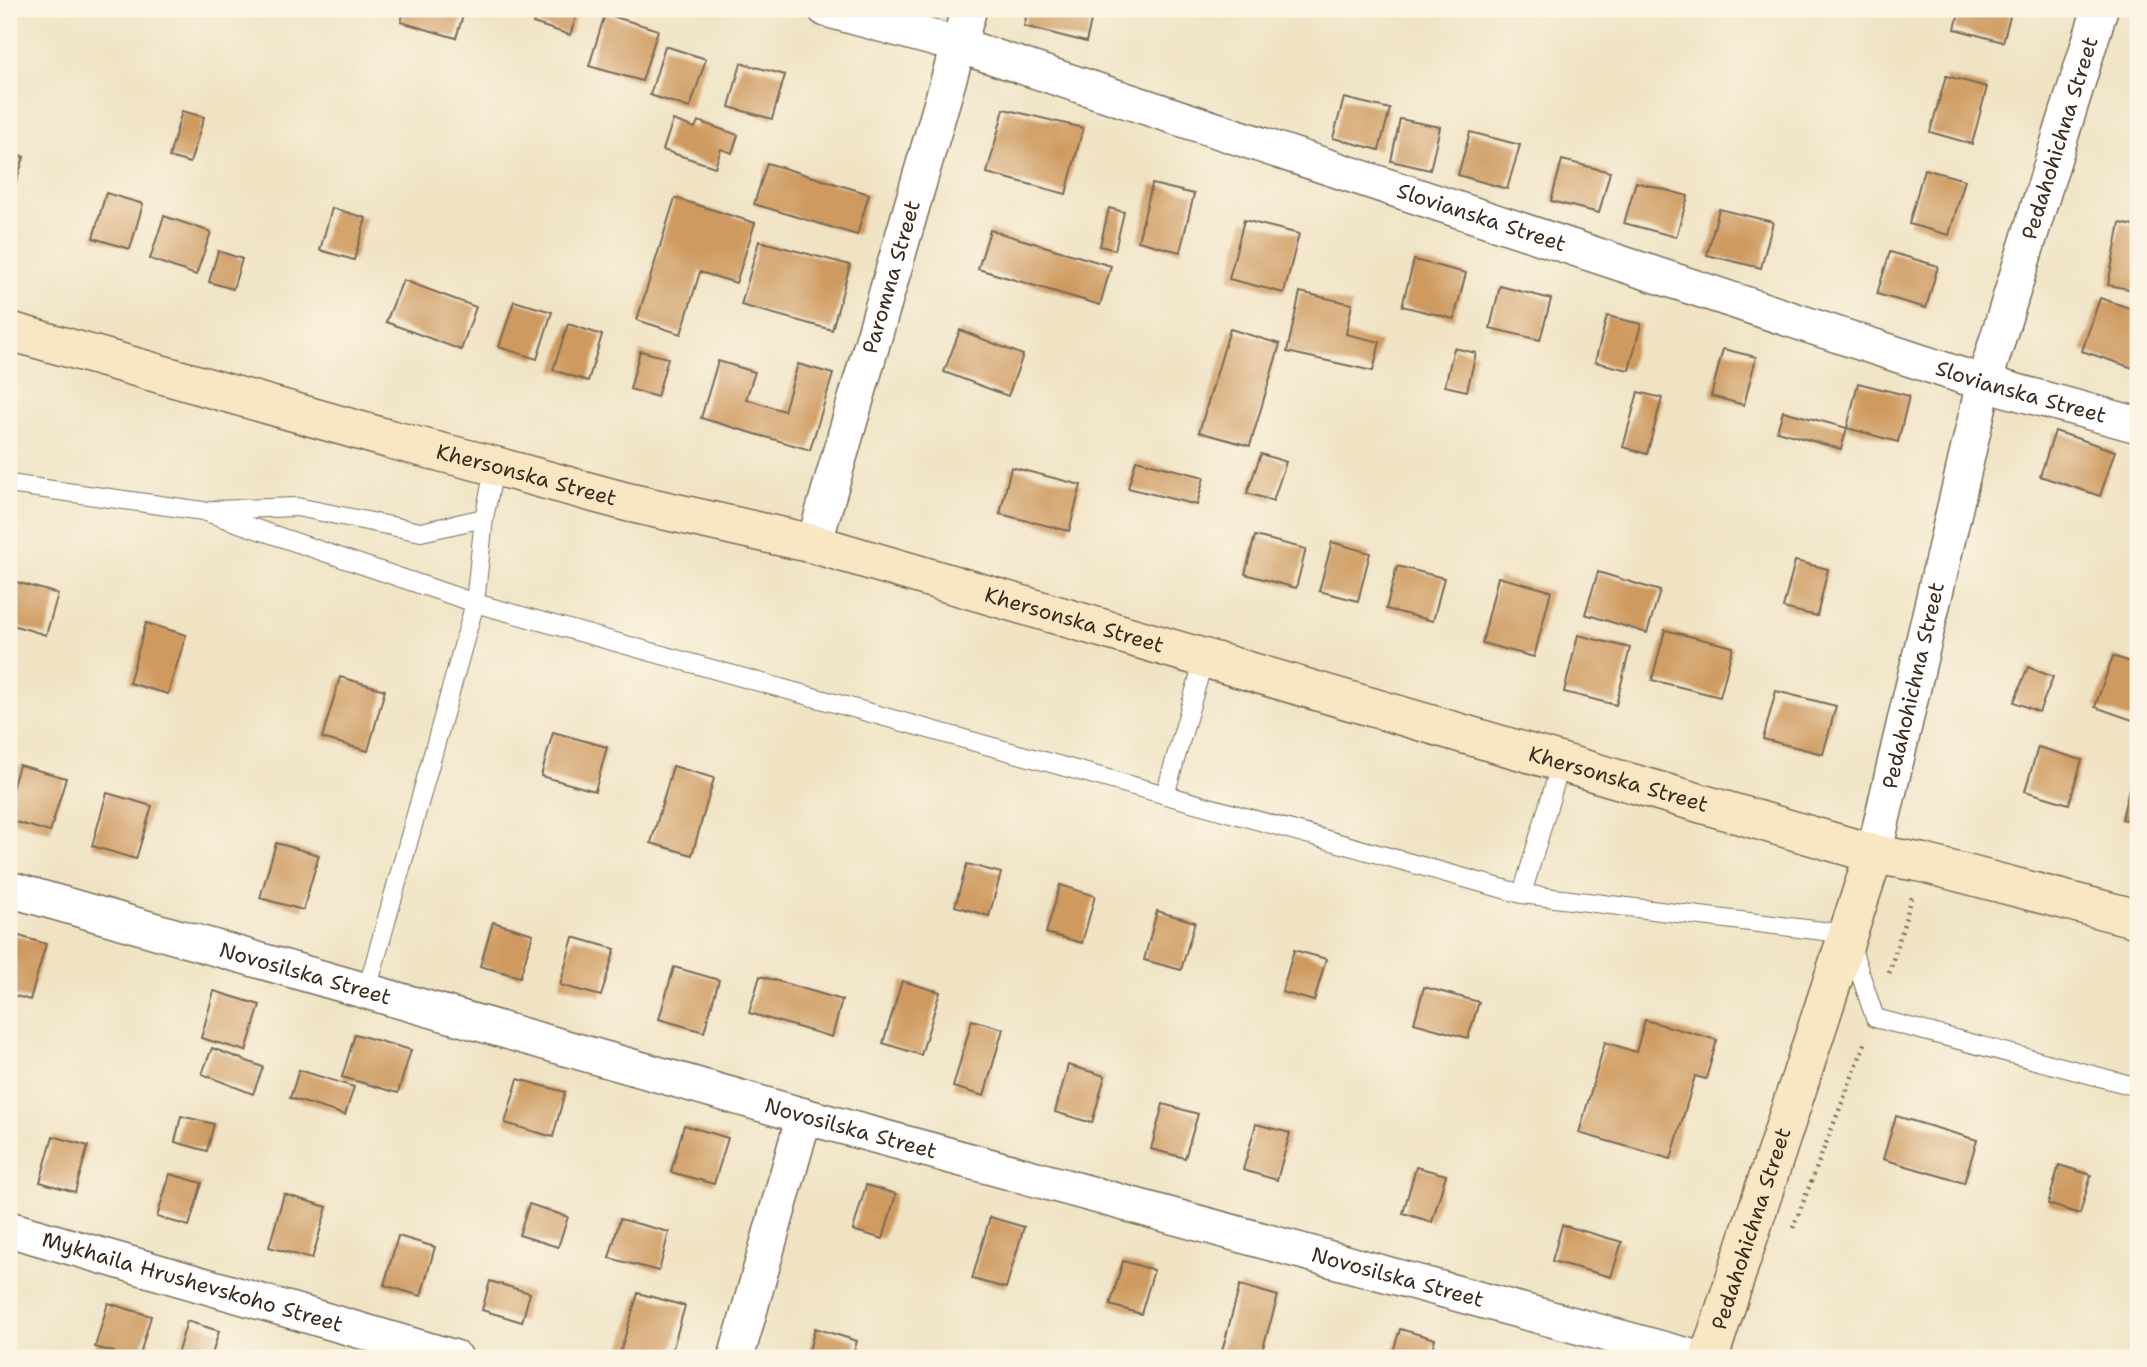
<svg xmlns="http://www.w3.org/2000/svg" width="2147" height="1367" font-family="'Shantell Sans',sans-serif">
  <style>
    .building { fill: #ce9a5e }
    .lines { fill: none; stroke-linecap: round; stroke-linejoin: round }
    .lane-casing { stroke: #7a6b58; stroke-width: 20 }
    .street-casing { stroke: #7a6b58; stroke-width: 38 }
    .secondary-casing { stroke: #7a6b58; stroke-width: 41 }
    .path { stroke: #7a6b58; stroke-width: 4.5; stroke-dasharray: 2 5; stroke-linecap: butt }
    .lane { stroke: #fff; stroke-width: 18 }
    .street { stroke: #fff; stroke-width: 35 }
    .secondary { stroke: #f9e7c3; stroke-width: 38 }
    .labels { text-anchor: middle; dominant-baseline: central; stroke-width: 7; stroke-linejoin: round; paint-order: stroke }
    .street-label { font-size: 21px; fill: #3b2a1e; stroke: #fcf5e5 }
  </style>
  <rect width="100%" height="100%" fill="#fcf5e5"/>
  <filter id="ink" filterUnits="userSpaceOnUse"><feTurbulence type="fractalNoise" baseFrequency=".0143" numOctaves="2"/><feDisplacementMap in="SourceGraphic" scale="14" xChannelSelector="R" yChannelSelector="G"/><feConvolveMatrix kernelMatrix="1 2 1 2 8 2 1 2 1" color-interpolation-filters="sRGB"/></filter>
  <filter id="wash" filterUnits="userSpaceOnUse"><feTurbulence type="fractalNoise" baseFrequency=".00686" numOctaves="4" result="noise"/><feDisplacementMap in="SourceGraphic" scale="28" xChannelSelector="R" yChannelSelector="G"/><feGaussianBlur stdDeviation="1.57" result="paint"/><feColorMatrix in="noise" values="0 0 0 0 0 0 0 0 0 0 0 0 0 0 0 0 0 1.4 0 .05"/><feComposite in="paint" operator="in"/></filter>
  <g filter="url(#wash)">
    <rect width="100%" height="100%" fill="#f0e3c4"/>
    <g id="blocks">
      <g class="building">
        <path d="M405 9H465L456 38 401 22Z"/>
        <path d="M538 9H579L570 35 533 23Z"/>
        <path d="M1028 9H1094L1086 42 1024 26Z"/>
        <path d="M1960 9H2012L2003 42 1955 29Z"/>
        <path d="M605 14 658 30 642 81 589 66Z"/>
        <path d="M665 46 706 59 690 108 650 95Z"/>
        <path d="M741 63 785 75 772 119 729 107Z"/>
        <path d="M1946 76 1987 87 1972 144 1930 132Z"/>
        <path d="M1344 98 1390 109 1379 150 1333 138Z"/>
        <path d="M1004 109 1083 128 1066 194 987 173Z"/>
        <path d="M182 111 204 117 190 163 169 157Z"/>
        <path d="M1400 119 1440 127 1430 170 1391 161Z"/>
        <path d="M673 120 695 128 698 121 738 135 732 153 721 149 715 167 663 150Z"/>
        <path d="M1470 132 1520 145 1507 189 1458 175Z"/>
        <path d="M9 152 24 157 9 204Z"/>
        <path d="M1562 160 1610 172 1599 213 1551 201Z"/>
        <path d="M767 163 869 194 857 235 754 204Z"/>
        <path d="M1924 169 1965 180 1949 235 1909 224Z"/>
        <path d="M1636 182 1688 196 1676 237 1624 223Z"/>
        <path d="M1152 184 1194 194 1180 252 1138 241Z"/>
        <path d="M106 193 143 204 130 249 93 238Z"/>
        <path d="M675 198 755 223 736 283 700 272 681 334 637 320Z"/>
        <path d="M332 208 366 218 354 260 320 250Z"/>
        <path d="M1109 208 1124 212 1115 250 1100 246Z"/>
        <path d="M1719 209 1773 222 1761 268 1707 255Z"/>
        <path d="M164 216 211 232 196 275 150 259Z"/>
        <path d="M1244 220 1299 234 1284 293 1229 279Z"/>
        <path d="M2120 223 2138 227V291L2108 285Z"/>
        <path d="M990 230 1111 266 1100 305 978 269Z"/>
        <path d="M759 241 850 265 832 330 741 305Z"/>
        <path d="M218 251 242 259 233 289 209 282Z"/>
        <path d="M1890 252 1938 266 1926 308 1877 294Z"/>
        <path d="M1414 260 1466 273 1454 319 1402 306Z"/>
        <path d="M403 280 476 307 461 350 386 322Z"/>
        <path d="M1500 286 1551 299 1540 340 1490 328Z"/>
        <path d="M1300 292 1352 304 1346 334 1380 342 1373 371 1287 352Z"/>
        <path d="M2100 298 2138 311V363L2136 369 2082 351Z"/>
        <path d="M514 301 552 312 537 359 499 347Z"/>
        <path d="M1607 316 1641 324 1629 370 1595 362Z"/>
        <path d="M568 324 602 335 588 381 553 370Z"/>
        <path d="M1230 329 1280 344 1250 446 1199 432Z"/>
        <path d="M960 330 1023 355 1008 396 944 372Z"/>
        <path d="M1454 348 1476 353 1467 391 1445 386Z"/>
        <path d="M1723 349 1756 357 1744 405 1711 396Z"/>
        <path d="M640 351 668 358 657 397 630 389Z"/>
        <path d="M718 361 755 372 746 399 784 411 798 364 833 374 810 450 701 418Z"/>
        <path d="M1858 383 1909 396 1898 442 1847 428Z"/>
        <path d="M1638 392 1662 398 1647 454 1623 447Z"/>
        <path d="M1783 411 1847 428 1841 449 1777 431Z"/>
        <path d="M2055 431 2115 451 2100 496 2040 476Z"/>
        <path d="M1261 454 1286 462 1273 501 1247 493Z"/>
        <path d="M1136 460 1204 477 1197 505 1128 488Z"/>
        <path d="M1011 467 1081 485 1069 531 1000 514Z"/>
        <path d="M1255 536 1306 549 1296 588 1245 574Z"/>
        <path d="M1332 542 1370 553 1358 601 1319 591Z"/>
        <path d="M1795 561 1828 569 1817 616 1783 608Z"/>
        <path d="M1397 566 1444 578 1433 621 1386 609Z"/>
        <path d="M1598 572 1660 591 1647 633 1585 614Z"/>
        <path d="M1498 577 1551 591 1534 657 1482 643Z"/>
        <path d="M13 581 58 594 46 635 9 624V595Z"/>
        <path d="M146 623 186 635 168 694 129 683Z"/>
        <path d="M1665 630 1733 647 1720 697 1652 680Z"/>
        <path d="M1578 635 1630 648 1616 705 1564 692Z"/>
        <path d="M2113 656 2138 665V722L2095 707Z"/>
        <path d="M2028 667 2053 677 2039 712 2014 702Z"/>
        <path d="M340 677 385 690 368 751 322 738Z"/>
        <path d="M1776 691 1836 706 1823 754 1763 739Z"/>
        <path d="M553 732 607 747 595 791 541 776Z"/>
        <path d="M2038 747 2082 760 2069 804 2025 791Z"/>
        <path d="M19 765 66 778 50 832 9 820V800Z"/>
        <path d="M673 766 714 778 692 855 651 843Z"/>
        <path d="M2133 770 2138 771V822L2122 819Z"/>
        <path d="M107 793 152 806 136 859 92 846Z"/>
        <path d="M276 843 319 855 303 910 260 898Z"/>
        <path d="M967 864 1001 873 989 916 955 906Z"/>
        <path d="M1060 885 1095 896 1082 943 1046 933Z"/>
        <path d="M1157 911 1195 922 1181 970 1144 960Z"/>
        <path d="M493 922 533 934 520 977 480 966Z"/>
        <path d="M9 933 46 944 30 1000 9 994Z"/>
        <path d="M573 937 615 949 601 996 560 985Z"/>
        <path d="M1294 950 1326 959 1314 1001 1282 992Z"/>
        <path d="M674 967 719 980 704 1032 659 1019Z"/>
        <path d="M760 976 842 1000 832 1037 749 1013Z"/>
        <path d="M902 981 940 992 921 1055 883 1043Z"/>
        <path d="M1424 987 1479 1002 1468 1038 1414 1023Z"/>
        <path d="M214 991 260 1005 246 1051 201 1038Z"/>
        <path d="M972 1020 1003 1029 984 1096 953 1087Z"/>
        <path d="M1645 1020 1717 1040 1706 1079 1695 1076 1671 1159 1579 1133 1605 1042 1636 1052Z"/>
        <path d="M355 1034 411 1050 398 1093 342 1077Z"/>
        <path d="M212 1048 263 1067 253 1094 202 1074Z"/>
        <path d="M1068 1065 1105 1076 1092 1123 1055 1112Z"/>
        <path d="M299 1070 354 1087 345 1115 290 1098Z"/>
        <path d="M518 1079 565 1092 553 1137 505 1123Z"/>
        <path d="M1163 1104 1198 1114 1185 1158 1151 1149Z"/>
        <path d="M181 1116 214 1124 207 1151 175 1142Z"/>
        <path d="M1896 1116 1977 1140 1964 1183 1883 1159Z"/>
        <path d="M1256 1124 1290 1133 1277 1180 1243 1170Z"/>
        <path d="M684 1125 728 1138 714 1184 671 1172Z"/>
        <path d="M53 1136 88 1146 75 1192 40 1182Z"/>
        <path d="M2059 1165 2091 1175 2080 1214 2048 1204Z"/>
        <path d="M1416 1167 1446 1175 1432 1222 1403 1213Z"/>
        <path d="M170 1174 202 1183 189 1226 157 1217Z"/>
        <path d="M866 1185 896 1194 883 1239 853 1230Z"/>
        <path d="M284 1194 327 1207 312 1259 269 1247Z"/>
        <path d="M529 1204 568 1217 558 1247 519 1235Z"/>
        <path d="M990 1217 1024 1227 1006 1288 972 1279Z"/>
        <path d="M620 1219 669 1232 659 1271 609 1258Z"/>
        <path d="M1562 1225 1622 1242 1611 1277 1552 1261Z"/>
        <path d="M398 1236 435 1247 421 1296 384 1285Z"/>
        <path d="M1123 1261 1154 1270 1141 1314 1110 1305Z"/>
        <path d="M490 1281 530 1293 522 1322 482 1310Z"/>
        <path d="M1240 1285 1278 1296 1260 1358H1247L1222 1351Z"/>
        <path d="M638 1293 685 1306 670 1358H638L620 1353Z"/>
        <path d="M108 1303 151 1316 139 1358H112L114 1352 95 1347Z"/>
        <path d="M187 1321 219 1331 211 1358H176Z"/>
        <path d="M815 1328 857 1341 852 1358H807Z"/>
        <path d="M1400 1329 1435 1339 1429 1358H1391Z"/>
      </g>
    </g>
  </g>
  <g filter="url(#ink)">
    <use href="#blocks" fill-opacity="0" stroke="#7a6b58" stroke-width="2"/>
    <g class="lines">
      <defs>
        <g id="lane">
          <path d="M9 484 203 511 475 603 1522 894 1847 934 1875 1018 2138 1087"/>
          <path d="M213 510 297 507 421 532 484 518"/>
          <path d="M1165 795 1204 659"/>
          <path d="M1522 894 1561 763"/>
          <path d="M367 990 475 603 484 518 495 466"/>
        </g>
        <g id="street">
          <path id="s1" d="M826 9 958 45 1984 383 2138 425"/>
          <path id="s2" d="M814 544 969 9"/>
          <path id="s3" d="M1874 854 1984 383 2100 9"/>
          <path id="s4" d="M9 889 804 1116 1695 1358"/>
          <path id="s5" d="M9 1229 455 1358"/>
          <path d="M736 1358 804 1116"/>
        </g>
        <g id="secondary">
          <path id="s6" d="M9 331 389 439 495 466 627 502 814 544 1874 854 1923 863 2138 919"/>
          <path id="s7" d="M1709 1358 1874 854"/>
        </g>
      </defs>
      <use href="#lane" class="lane-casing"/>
      <use href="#street" class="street-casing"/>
      <use href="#secondary" class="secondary-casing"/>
      <g class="path">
        <path d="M1889 973 1912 897"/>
        <path d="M1793 1228 1866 1041"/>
      </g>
      <use href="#lane" class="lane"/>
      <use href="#street" class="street"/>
      <use href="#secondary" class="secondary"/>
    </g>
  </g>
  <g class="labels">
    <g class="street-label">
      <text stroke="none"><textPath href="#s3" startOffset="740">Pedahohichna Street</textPath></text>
      <text stroke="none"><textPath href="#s1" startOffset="688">Slovianska Street</textPath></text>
      <text stroke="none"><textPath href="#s2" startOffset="278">Paromna Street</textPath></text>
      <text stroke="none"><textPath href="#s1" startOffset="1255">Slovianska Street</textPath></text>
      <text stroke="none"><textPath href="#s6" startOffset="537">Khersonska Street</textPath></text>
      <text stroke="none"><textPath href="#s6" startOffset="1104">Khersonska Street</textPath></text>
      <text stroke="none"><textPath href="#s3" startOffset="173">Pedahohichna Street</textPath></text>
      <text stroke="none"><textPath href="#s6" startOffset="1671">Khersonska Street</textPath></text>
      <text stroke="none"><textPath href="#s4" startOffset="308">Novosilska Street</textPath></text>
      <text stroke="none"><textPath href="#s4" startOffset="875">Novosilska Street</textPath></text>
      <text stroke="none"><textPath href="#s7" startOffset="136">Pedahohichna Street</textPath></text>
      <text stroke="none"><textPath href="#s4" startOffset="1442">Novosilska Street</textPath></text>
      <text stroke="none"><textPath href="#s5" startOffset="191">Mykhaila Hrushevskoho Street</textPath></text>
    </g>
  </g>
  <rect width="2147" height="1367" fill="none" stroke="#fcf5e5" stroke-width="35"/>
</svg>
